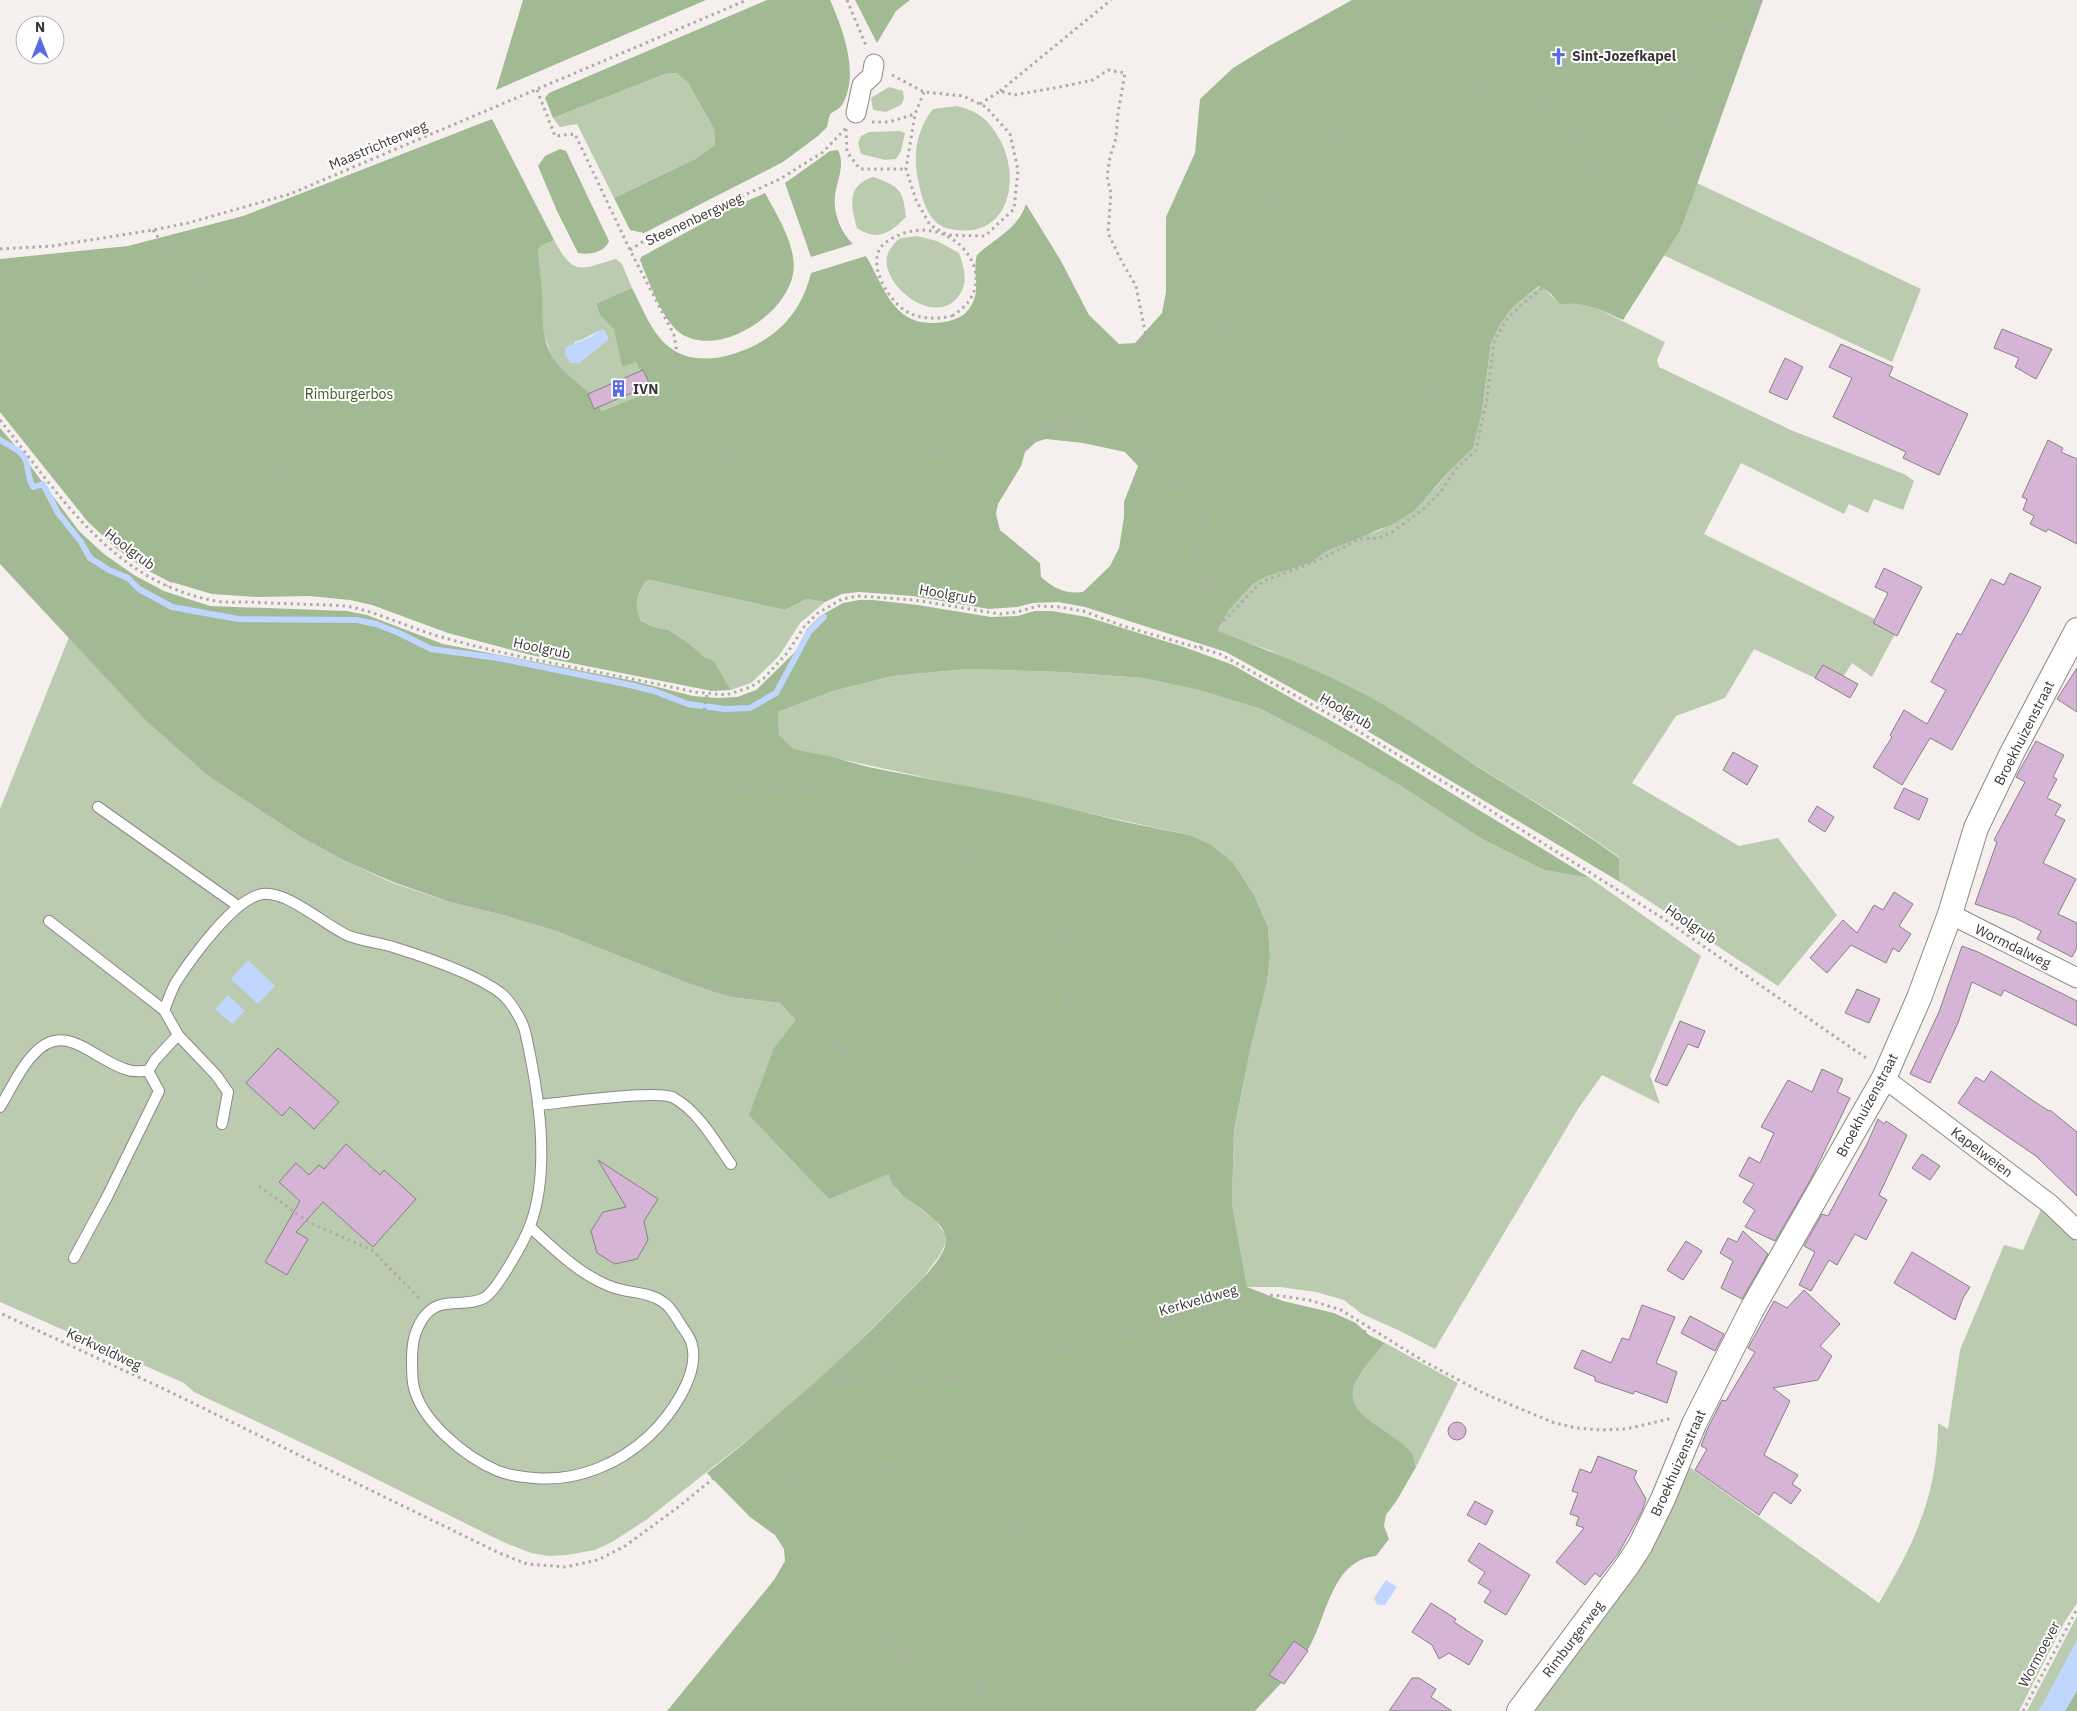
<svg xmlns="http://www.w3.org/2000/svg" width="2077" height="1711" font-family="'IBM Plex Sans',sans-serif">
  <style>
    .green { fill: #bacbb0; fill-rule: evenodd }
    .forest { fill: #a2ba93; fill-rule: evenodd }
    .water { fill: #c0d6fe }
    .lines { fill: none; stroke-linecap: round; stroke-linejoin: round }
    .stream { stroke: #c0d6fe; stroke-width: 6 }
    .building { fill: #d5b4d6; stroke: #868286 }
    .service-casing { stroke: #8d8886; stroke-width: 12 }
    .minor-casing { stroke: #8d8886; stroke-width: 21 }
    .tertiary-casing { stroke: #8d8886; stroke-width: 26 }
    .path { stroke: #aeaba9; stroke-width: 3; stroke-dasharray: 2.5 4; stroke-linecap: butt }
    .service { stroke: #fff; stroke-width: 10 }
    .minor { stroke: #fff; stroke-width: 19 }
    .tertiary { stroke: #fff; stroke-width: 24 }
    .labels { text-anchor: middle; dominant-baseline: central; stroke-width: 4; stroke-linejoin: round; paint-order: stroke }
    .poi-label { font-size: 14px; font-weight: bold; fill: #383635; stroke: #fff; text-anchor: start }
    .street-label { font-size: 14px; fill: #383635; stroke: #fff }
    .park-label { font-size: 14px; fill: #395922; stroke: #fff }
  </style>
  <rect width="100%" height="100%" fill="#f5f0ee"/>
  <g class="green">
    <path d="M678 73 688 83 714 129 715 145 695 159 614 198 577 124 560 127 553 118 665 74Z"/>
    <path d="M889 87 903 91 904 99 901 105 886 112 873 110 871 98Z"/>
    <path d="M957 106C980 112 989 120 1000 140 1021 178 1009 237 957 230 947 229 940 227 933 219 926 211 921 195 919 184 912 158 916 130 933 109Z"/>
    <path d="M900 131 905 133 901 151 896 159 885 160 861 154 858 143 861 136 869 132Z"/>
    <path d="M873 177C899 186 903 189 906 217 890 233 878 242 857 228 851 205 846 186 873 177Z"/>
    <path d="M1697 183 1921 289 1892 362 1663 255 1681 229Z"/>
    <path d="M917 236 937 241 959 253C965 269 969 286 956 299 928 329 870 274 891 248 894 244 897 239 902 238 907 237 912 237 917 236Z"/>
    <path d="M554 240C574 277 580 269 616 259L622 264 632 288 596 305 600 315 614 330 622 366 636 362 649 392 602 411 588 393 569 377 556 363 551 354 544 335 541 314 542 291 538 250 541 246ZM603 330 606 333 604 343 579 363 574 342C585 340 593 332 603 330Z"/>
    <path d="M1540 286 1560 303 1576 302 1592 306 1665 342 1657 360 1659 367 1793 431 1904 474 1914 481 1903 510 1874 499 1868 513 1849 504 1844 514 1741 463 1704 534 1897 630 1872 677 1852 663 1836 688 1754 649 1725 698 1676 716 1632 783 1739 846 1778 838 1837 915 1778 986 1620 882 1619 857 1570 823 1491 775 1394 711 1345 686 1269 650 1218 632 1229 610 1253 584 1265 577 1311 563 1327 551 1361 536 1381 530 1434 489 1451 469 1482 410 1491 343 1501 323 1512 308Z"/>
    <path d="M650 580 785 610 807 599 825 602 800 623 779 656 751 683 731 690 714 661 705 657 687 642 669 630 654 627 641 621C634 604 636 599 645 582Z"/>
    <path d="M69 637 146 721 208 776 301 837 345 861 393 883 450 902 499 914 556 931 690 984 730 997 780 1003 815 1036 897 1191 935 1220 945 1234 946 1242 940 1255 922 1279 830 1370 775 1418 646 1520 612 1542 595 1550 567 1555 549 1556 531 1553 503 1542 334 1458 194 1392 184 1383 0 1302V809Z"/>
    <path d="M967 669 1062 672 1142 678 1199 690 1261 709 1323 741 1401 786 1482 839 1544 870 1590 878 1701 956 1650 1075 1660 1104 1602 1075 1578 1109 1435 1349 1398 1330 1362 1314 1344 1300 1316 1292 1280 1287H1247L1232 1203 1234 1132 1250 1051 1267 983 1270 957 1268 927 1255 897 1189 835 794 749 779 735 778 712 833 691 893 676Z"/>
    <path d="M2042 1207 2077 1242V1603L2064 1623 2019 1711H1532L1688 1466 1879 1603C1914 1544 1938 1494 1938 1423L1948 1429 1960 1350 2004 1245 2023 1250Z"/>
    <path d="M1385 1343 1458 1383 1416 1467C1414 1462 1413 1456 1411 1452 1396 1432 1349 1419 1353 1391 1355 1376 1375 1355 1385 1343Z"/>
    <path d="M2077 1616V1640L2073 1650 2039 1711H2027Z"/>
  </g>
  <g class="forest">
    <path d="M523 0H706L496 90Z"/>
    <path d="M767 0H830C843 29 860 74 842 105 839 109 834 111 830 114L827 127 818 136 783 162 644 233 630 230 614 198 695 159 715 145 714 129 688 83 677 73 665 74 553 118 545 98 549 93Z"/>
    <path d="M855 0H910L896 11 877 43Z"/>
    <path d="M1352 0H1763L1681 229 1623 320C1601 310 1585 301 1560 304L1551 294 1539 286 1512 308 1501 323 1491 343 1482 410 1473 448 1451 469 1414 511 1395 523 1327 551 1311 563 1265 577 1253 584 1229 610 1218 631C1278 654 1339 678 1394 711 1427 731 1459 755 1492 776 1535 802 1578 828 1619 858L1620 882 1349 720 1226 652 1085 607 1058 602 1033 603 1017 607 989 609 913 596 859 592 842 594 825 602 807 599 785 610 650 580 645 582C636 598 634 604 641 621L654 627 669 630 687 642 705 657 714 661 731 690 712 691 531 655 448 633 372 605 350 600 309 596 257 597 212 594 168 581 145 569 116 548 88 522 0 412V259L128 246 243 216 492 119 554 240 541 246 538 250C539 263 541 276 542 289 543 315 539 340 557 363 566 375 577 382 588 392 593 398 597 405 602 411L649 392 636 362 622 367 614 330 600 315 596 304 632 288C642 307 651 332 668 346 700 374 760 350 785 323 799 308 806 292 811 273L866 256C886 290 894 330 944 322 956 320 966 316 972 304 981 288 972 272 977 255 995 238 1018 229 1026 204L1061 261 1089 315 1119 344 1135 343 1162 313 1166 292V217L1195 153 1200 99 1233 68 1269 46ZM1046 439 1083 443 1125 452 1138 466 1124 502V517L1119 548 1110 566 1083 592C1065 594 1055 589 1041 577L1040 563 1000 530 996 514 998 504 1021 466 1025 452 1036 442Z"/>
    <path d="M560 149 566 151 609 241C604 253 589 255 578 253L557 211 538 166 545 156Z"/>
    <path d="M838 150C846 165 836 182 835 197 833 213 841 233 853 244L811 257 785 183 830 151Z"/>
    <path d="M765 193C777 215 798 248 793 274 786 315 718 359 680 333 662 320 649 281 640 260L641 257 729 209Z"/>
    <path d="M0 428 14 444 79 531 104 554 134 575 164 591 210 606 347 611 367 615 443 644 634 681 693 696 717 698 737 697 756 690 796 651 807 629 820 616 843 603 859 600H873L918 605 991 617 1018 616 1034 611H1052L1087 617 1184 647 1233 665 1363 739 1590 878 1544 870 1482 839 1401 786 1323 741 1261 709 1199 690 1142 678 1062 672 967 669 893 676 833 691 778 712 779 735 794 749 833 757 868 767 1018 796 1121 821 1189 835 1211 845 1233 863 1255 897 1268 927 1270 957 1267 983 1250 1051 1234 1131 1232 1203 1247 1287 1283 1301 1334 1313 1356 1323 1369 1335 1385 1343C1375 1355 1355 1376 1353 1391 1349 1419 1396 1432 1411 1452 1414 1456 1414 1462 1416 1467L1397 1500 1386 1515 1384 1526 1389 1539 1376 1556C1330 1560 1327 1621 1306 1653 1292 1674 1272 1692 1255 1711H667L774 1580 785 1561 784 1549 775 1535 750 1517 707 1473C776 1418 842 1361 903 1298 915 1286 945 1259 946 1241 947 1220 909 1204 897 1190 893 1186 891 1179 888 1174L829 1199 749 1115 774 1048 796 1020 780 1003 730 997 690 984 556 931 499 914 450 902 393 882 345 861 301 837 208 776 146 721 0 564Z"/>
    <path d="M2077 1690V1711H2065Z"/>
  </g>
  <g class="water">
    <path d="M600 330H603L608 336 607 341 579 363H571L565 355 566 347 592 336Z"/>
    <path d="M248 960 275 986 258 1004 231 979Z"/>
    <path d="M228 995 245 1011 232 1024 215 1009Z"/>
    <path d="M1386 1580 1397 1587 1385 1605H1377L1374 1598Z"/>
    <path d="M2077 1640V1690L2065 1711H2039Z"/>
  </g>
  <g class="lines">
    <path class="stream" d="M0 440C10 446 24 451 27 464 28 473 29 479 33 487L43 484 58 513 81 542 90 558 109 570 128 578 139 589 172 607 238 619 357 620 376 624 399 633 431 649 498 658 630 685 654 691 688 704 725 709 750 708 776 693 809 632 824 617"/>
  </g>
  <g class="building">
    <path d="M2002 329 2052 349 2036 379 2015 367 2019 358 1994 348Z"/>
    <path d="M1841 344 1893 367 1889 376 1968 414 1939 475 1903 458 1906 452 1833 417 1852 378 1829 367Z"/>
    <path d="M1785 358 1803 367 1787 400 1769 392Z"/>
    <path d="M643 370 650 385 594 409 588 394Z"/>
    <path d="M2048 440 2063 448 2061 452 2077 459V544L2048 529 2046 532 2030 524 2034 516 2023 510 2027 499 2022 497Z"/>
    <path d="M1884 568 1922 587 1897 636 1873 623 1888 593 1875 587Z"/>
    <path d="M2010 573 2041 587 2028 612 1952 750 1930 738 1902 785 1873 767 1892 737 1890 735 1904 710 1927 724 1946 690 1931 682 1957 633 1961 635 1991 579 2004 585Z"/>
    <path d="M1823 665 1858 684 1850 698 1815 678Z"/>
    <path d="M2077 668V712L2057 699Z"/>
    <path d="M2036 741 2064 755 2053 777 2057 779 2047 798 2061 805 2055 815 2065 820 2043 863 2076 879 2058 914 2077 923V948L2072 957 2037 939 2041 931 2015 918 1975 904 1997 842 1994 840 2025 782 2016 777Z"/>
    <path d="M1733 752 1758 766 1747 785 1723 770Z"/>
    <path d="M1904 788 1928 799 1919 820 1894 808Z"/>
    <path d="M1817 806 1834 817 1825 832 1808 821Z"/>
    <path d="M1894 892 1913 904 1899 926 1911 934 1899 952 1893 948 1886 963 1851 945 1827 973 1810 958 1843 920 1857 933 1874 905 1883 910Z"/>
    <path d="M1962 946 1978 952 2077 1001V1026L2004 990 2001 996 1972 982 1958 1023 1930 1083 1910 1074 1939 1012Z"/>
    <path d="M1857 989 1880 999 1869 1023 1845 1013Z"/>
    <path d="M1680 1021 1705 1031 1698 1048 1688 1044 1667 1086 1655 1081Z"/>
    <path d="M278 1048 339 1102 314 1129 290 1107 282 1116 246 1083Z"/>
    <path d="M1822 1069 1843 1079 1837 1092 1850 1098 1811 1179 1775 1241 1745 1227 1755 1210 1743 1202 1754 1184 1739 1176 1749 1157 1760 1163 1774 1133 1761 1127 1788 1080 1812 1092Z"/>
    <path d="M1991 1071 2032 1100 2049 1111 2050 1110 2077 1132V1196L2036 1156 1958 1103 1976 1077 1984 1082Z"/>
    <path d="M1878 1119 1884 1124 1886 1121 1907 1135 1879 1195 1887 1200 1866 1240 1855 1234 1837 1265 1829 1260 1811 1291 1799 1285 1815 1252 1804 1246 1822 1214 1828 1216 1868 1142Z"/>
    <path d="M346 1144 380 1175 384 1170 416 1199 373 1247 323 1202 296 1232 308 1239 287 1275 265 1262 300 1201 279 1182 296 1163 309 1175 319 1165 324 1169Z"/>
    <path d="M1922 1154 1940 1166 1930 1180 1912 1168Z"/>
    <path d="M598 1160 658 1199 644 1221 648 1240 637 1259 615 1264 597 1253 591 1231 603 1212 626 1207Z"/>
    <path d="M1743 1231 1768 1254 1742 1299 1721 1288 1733 1261 1720 1253 1728 1238 1737 1242Z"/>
    <path d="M1686 1241 1702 1251 1683 1280 1667 1270Z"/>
    <path d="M1912 1252 1970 1287 1963 1298 1955 1320 1894 1283Z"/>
    <path d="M1804 1290 1840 1324 1820 1346 1832 1356 1818 1380 1773 1388 1790 1401 1764 1455 1798 1475 1792 1484 1801 1490 1791 1504 1774 1492 1759 1515 1695 1470 1707 1449 1701 1446 1707 1430 1722 1400 1726 1401 1755 1352 1748 1348 1774 1301 1787 1308Z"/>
    <path d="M1642 1305 1675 1317 1656 1363 1677 1372 1667 1403 1635 1391 1633 1394 1595 1381V1377L1574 1368 1582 1350 1611 1363 1622 1338 1629 1340Z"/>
    <path d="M1690 1316 1724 1334 1715 1351 1681 1333Z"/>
    <circle cx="1457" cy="1431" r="9"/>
    <path d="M1598 1456 1637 1471 1634 1478 1646 1499 1642 1511 1618 1554 1600 1577 1595 1573 1585 1585 1556 1562 1584 1528 1576 1525 1579 1517 1570 1514 1578 1493 1572 1491 1580 1469 1591 1473Z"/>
    <path d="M1475 1501 1493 1511 1486 1525 1467 1515Z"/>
    <path d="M1479 1543 1530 1575 1506 1615 1484 1602 1491 1591 1478 1583 1485 1572 1468 1561Z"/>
    <path d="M1431 1603 1456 1619 1454 1622 1483 1641 1469 1665 1449 1653 1439 1659 1432 1645 1412 1632Z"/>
    <path d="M1294 1641 1308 1651 1284 1684 1269 1675Z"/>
    <path d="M1412 1678H1419L1436 1689 1431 1697 1452 1711H1389Z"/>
  </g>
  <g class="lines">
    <defs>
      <g id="service">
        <path d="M98 807 238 906"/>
        <path d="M49 921 164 1010"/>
        <path d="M538 1105C561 1103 659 1089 674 1098 699 1112 715 1142 731 1164"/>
        <path d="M0 1107C10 1091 20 1068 33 1055 65 1018 94 1061 128 1070 134 1072 142 1071 148 1071"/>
        <path d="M222 1124 228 1092 216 1075 178 1035 164 1010C168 1001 171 991 176 982 191 959 235 897 263 894 288 891 326 926 349 936 363 941 379 943 393 947 422 956 478 975 502 994 511 1002 522 1020 525 1031 538 1089 551 1166 531 1223 526 1238 497 1291 484 1298 463 1309 440 1294 423 1318 414 1332 412 1344 412 1360 412 1367 412 1375 413 1383 419 1420 465 1457 498 1471 508 1475 523 1477 534 1478 577 1482 619 1464 649 1436 670 1416 700 1375 692 1345 691 1338 685 1331 681 1325 676 1317 671 1307 663 1302 646 1290 626 1294 607 1285 578 1273 553 1248 530 1227"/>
        <path d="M74 1258 107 1197 159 1091 148 1071 155 1060 178 1035"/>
      </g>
      <g id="minor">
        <path d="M856 113 862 85 872 76 874 64"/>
        <path d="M1950 914 2077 978"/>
        <path d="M1884 1078 2050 1204 2077 1230"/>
      </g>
      <path id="tertiary" d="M1519 1711 1627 1566 1640 1546 1663 1499 1694 1424 1752 1309 1884 1078 1919 998 1950 914 1976 828 2012 753 2077 630"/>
    </defs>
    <use href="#service" class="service-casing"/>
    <use href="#minor" class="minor-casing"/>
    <use href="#tertiary" class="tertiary-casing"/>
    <g class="path">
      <path d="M847 0 867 48"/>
      <path d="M1565 63 1591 83"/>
      <path d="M892 75 924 92 963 96 986 107 1010 134 1018 170 1014 209 985 236 947 235 930 225 916 200 906 169 915 114 924 92"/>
      <path d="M537 90 555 136 575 134 630 250 674 335 682 382 729 458"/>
      <path d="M1000 91 1111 0"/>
      <path d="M1470 92C1486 74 1502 58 1524 46"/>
      <path d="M1553 102 1532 134 1541 141 1567 140 1580 149 1593 175"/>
      <path d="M980 104 1000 91 1014 95 1065 86 1093 80 1108 70 1125 73 1118 113 1116 138 1110 157 1107 177 1111 193 1108 233 1122 262 1136 286 1146 336"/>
      <path d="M872 122H889L915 114"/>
      <path d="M846 129 847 152 860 169H906"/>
      <path d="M1567 140 1657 95 1678 77 1687 66"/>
      <path d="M153 230 167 250 192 273 222 300 248 318 265 337 284 369 304 385 309 393 303 424 291 443 286 462 266 494 252 510 217 539 209 549 182 569 167 586"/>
      <path d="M0 249 52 246 153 230 188 223 290 194 747 0"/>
      <path d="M630 250 645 240 780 179 823 152 846 128"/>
      <path d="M952 316C1010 281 952 209 897 236 890 239 880 245 878 253 871 274 894 309 914 315 926 319 939 319 952 316 954 339 955 396 969 413 981 427 1019 434 1036 431 1054 428 1102 407 1114 394 1123 385 1134 372 1138 361 1140 353 1138 341 1146 336 1158 328 1176 339 1190 338 1205 337 1216 330 1227 321"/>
      <path d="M0 420C59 494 111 580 211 600 223 603 236 602 249 602 281 604 314 604 347 606 381 613 411 629 445 638 526 661 611 673 694 692L726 695 751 687 764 678 788 652 804 627 818 613 842 599 858 596 914 600 1000 614 1017 612 1038 606 1060 607 1083 611 1123 626 1220 654 1336 718 1469 797 1664 919 1869 1060"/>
      <path d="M1052 427C1082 427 1126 426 1145 454"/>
      <path d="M286 462 294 470 302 472 325 484 380 501 412 503H462L537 489 606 468 634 457 773 460 850 444 880 443 897 438C910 441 919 452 933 452 946 453 965 441 981 439 996 437 1009 446 1023 444 1030 442 1039 434 1045 429"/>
      <path d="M0 557 140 709 206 770 274 816 340 855 402 883 451 900 521 916 598 942 713 990 779 999 809 1017 846 1054 860 1077 903 1180 953 1217 957 1237 938 1274 833 1381 677 1508 625 1546 598 1560 565 1567 527 1564 497 1552 164 1389 0 1313"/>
      <path d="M1205 598 1215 574 1262 535 1278 509 1295 498 1324 487 1344 472 1361 454 1382 439 1394 422 1418 400 1432 393 1446 379 1459 327 1505 245C1530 236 1553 222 1573 204 1581 197 1585 185 1592 176 1597 170 1606 164 1613 160 1636 143 1671 134 1684 106 1693 85 1679 54 1698 36 1709 26 1731 31 1746 31"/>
      <path d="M1211 625 1225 620 1258 585 1266 580 1317 561 1359 539 1378 538 1392 532 1424 509 1442 490 1457 468 1476 450 1487 398 1494 341 1507 319 1521 305 1545 286 1569 282 1610 286 1620 282 1633 272 1700 152 1714 119 1734 58 1758 0"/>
      <path d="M1200 648 1211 625 1205 599 1198 546 1203 510 1188 486 1158 479 1145 454C1172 422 1216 380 1226 340 1232 315 1224 287 1230 261 1236 236 1310 156 1331 139 1339 133 1348 128 1357 123 1383 106 1417 101 1447 96 1454 95 1462 92 1469 93 1484 94 1499 101 1514 102 1545 105 1603 100 1596 56 1592 36 1571 14 1558 0"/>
      <path d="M707 695 701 728 729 768V782L750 788 792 783 814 787 861 803 936 833 1056 910 1078 1041 1077 1164 1040 1197 992 1220 959 1293 931 1331 877 1375"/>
      <path d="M259 1186 308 1222 372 1250 421 1300"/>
      <path d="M834 1381 877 1375 962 1379 1043 1353 1175 1318 1241 1298 1274 1295 1309 1300 1341 1310 1425 1362 1485 1394 1552 1422 1576 1428 1601 1430 1626 1429 1673 1418"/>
      <path d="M775 1429 783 1461 796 1480 821 1482 888 1469 916 1473 931 1486 934 1509 929 1530 899 1598 892 1623 895 1646 910 1662 930 1674 954 1683 979 1688 983 1700 994 1711"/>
      <path d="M797 1481 817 1516 825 1550 827 1624 872 1640 906 1660"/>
      <path d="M979 1688 993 1589 1000 1555 1012 1533 1028 1515 1047 1498 1069 1486 1206 1442 1273 1409 1370 1327"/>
      <path d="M2023 1711 2077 1609"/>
    </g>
    <use href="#service" class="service"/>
    <use href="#minor" class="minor"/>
    <use href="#tertiary" class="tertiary"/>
  </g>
  <defs>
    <symbol id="church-bare" viewBox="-9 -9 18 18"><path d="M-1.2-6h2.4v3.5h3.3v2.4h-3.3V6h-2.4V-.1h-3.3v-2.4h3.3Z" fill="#5a6ce3" stroke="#fff" stroke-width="2.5" paint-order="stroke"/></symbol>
    <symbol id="building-bare" viewBox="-9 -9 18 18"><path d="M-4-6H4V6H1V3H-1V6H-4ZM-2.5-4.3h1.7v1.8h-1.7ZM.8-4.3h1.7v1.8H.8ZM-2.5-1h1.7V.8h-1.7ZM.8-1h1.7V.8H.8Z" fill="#5a6ce3" stroke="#fff" stroke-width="2.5" paint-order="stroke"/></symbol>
  </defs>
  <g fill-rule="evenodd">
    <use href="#church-bare" x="1546" y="44" width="25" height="25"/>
    <use href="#building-bare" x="606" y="376" width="25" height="25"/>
  </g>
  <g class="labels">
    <g class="poi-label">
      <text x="1572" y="56">Sint-Jozefkapel</text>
      <text x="633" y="389">IVN</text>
    </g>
    <g class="street-label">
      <text transform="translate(378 145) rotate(-23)">Maastrichterweg</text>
      <text transform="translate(694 219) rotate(-25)">Steenenbergweg</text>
      <text transform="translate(130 549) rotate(37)">Hoolgrub</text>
      <text transform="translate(948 594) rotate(10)">Hoolgrub</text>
      <text transform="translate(542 648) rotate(12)">Hoolgrub</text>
      <text transform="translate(1346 711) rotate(30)">Hoolgrub</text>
      <text transform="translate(2024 733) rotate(-63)">Broekhuizenstraat</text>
      <text transform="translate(1691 924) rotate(34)">Hoolgrub</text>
      <text transform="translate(2013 946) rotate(26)">Wormdalweg</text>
      <text transform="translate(1867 1105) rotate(-62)">Broekhuizenstraat</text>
      <text transform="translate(1982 1152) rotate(37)">Kapelweien</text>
      <text transform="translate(1198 1300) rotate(-16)">Kerkveldweg</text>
      <text transform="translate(104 1349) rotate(25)">Kerkveldweg</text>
      <text transform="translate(1678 1463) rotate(-66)">Broekhuizenstraat</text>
      <text transform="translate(1573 1639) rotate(-53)">Rimburgerweg</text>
      <text transform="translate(2039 1654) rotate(-62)">Wormoever</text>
    </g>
    <g class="park-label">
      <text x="349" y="394">Rimburgerbos</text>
    </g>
  </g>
  <g transform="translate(40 40)"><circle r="24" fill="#ffffff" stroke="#afafae"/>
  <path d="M0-4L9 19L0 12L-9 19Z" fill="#5a6ce3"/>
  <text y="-8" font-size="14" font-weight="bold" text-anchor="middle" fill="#383635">N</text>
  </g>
</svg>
